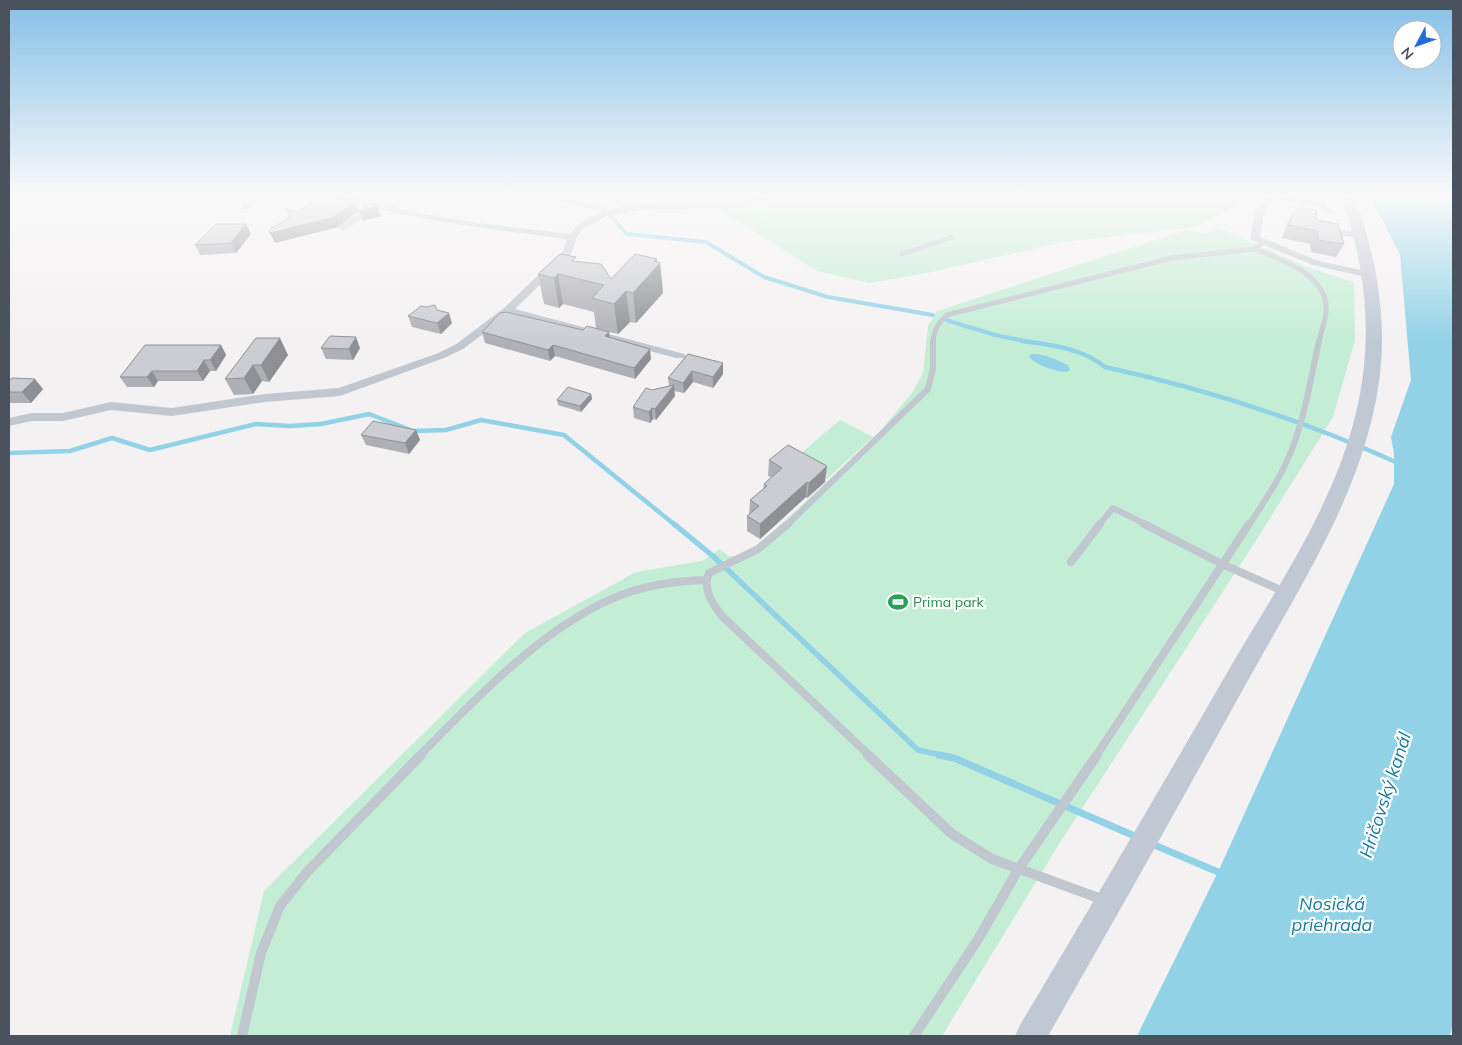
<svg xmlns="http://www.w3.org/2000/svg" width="1462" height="1045" font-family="Mulish,sans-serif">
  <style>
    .green { fill: #c3edd5 }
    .water { fill: #92d2e7 }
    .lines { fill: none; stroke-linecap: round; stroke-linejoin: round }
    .stream-far3 { stroke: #92d2e7; stroke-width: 4 }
    .stream-far2 { stroke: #92d2e7; stroke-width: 4.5 }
    .stream-far1 { stroke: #92d2e7; stroke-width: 5.5 }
    .stream { stroke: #92d2e7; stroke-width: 7 }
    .lane-far3 { stroke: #c0c7ce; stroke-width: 5 }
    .lane-far2 { stroke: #c0c7ce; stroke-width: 6 }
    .lane-far1 { stroke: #c0c7ce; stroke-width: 8 }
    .lane { stroke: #c0c7ce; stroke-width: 10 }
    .street { fill: #c0c7ce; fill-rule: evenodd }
    .secondary { fill: #c0c8d3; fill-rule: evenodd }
    .wall { fill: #afb0b5 }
    .shaded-wall { fill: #8e9094 }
    .building { fill: #cbcdd3; stroke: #8e9094 }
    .labels { text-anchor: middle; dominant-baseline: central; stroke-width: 4.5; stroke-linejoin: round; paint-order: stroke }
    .leisure-label { font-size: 14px; fill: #27864d; stroke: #fff; text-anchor: start }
    .near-water-label { font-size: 18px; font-style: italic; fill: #157b9d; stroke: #fff }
  </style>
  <rect width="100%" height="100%" fill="#f3f1f1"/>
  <g class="green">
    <path d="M798 195H1248L1234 207 1195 227 1063 242 927 273 870 283 817 271 720 209 753 205Z"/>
    <path d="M1219 228 1309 268 1354 282 1355 340 1333 417 1257 539 1059 844 942 1036H230L264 891 525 633 636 572 702 561 720 549 728 556H739L762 542 877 435 912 393 923 373 928 326 937 311 1186 230 1206 234Z"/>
    <path d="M840 420 873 437 827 479 793 460Z"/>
  </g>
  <g class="water">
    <path d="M1370 195H1453V1022L1450 1036H1137L1218 872 1394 484V454L1391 437 1411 380 1400 255Z"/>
    <path d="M1031 354C1043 353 1057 360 1068 365L1070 370 1066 372C1054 371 1038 366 1029 357Z"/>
  </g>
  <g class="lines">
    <g class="stream-far3">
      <path d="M544 195 605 210 627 234 706 242 764 277 828 297 933 315"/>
      <path d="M946 320 995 335 1030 342"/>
    </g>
    <g class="stream-far2">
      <path d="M1022 341C1051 345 1082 348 1105 367 1206 389 1303 420 1398 463"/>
      <path d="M9 453 70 451 112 438 150 450 256 424 290 426 321 424 369 414 413 431 446 430 481 420 564 435 675 525"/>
    </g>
    <path class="stream-far1" d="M674 524 714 557 918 750 945 756"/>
    <g class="stream">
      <path d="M939 755 954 758 1137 837"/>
      <path d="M1152 844 1218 872"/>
    </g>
    <g class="lane-far3">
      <path d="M1270 196 1323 205 1327 211"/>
      <path d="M1332 231 1361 236"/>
      <path d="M1263 242 1255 249C1280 259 1322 273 1326 304 1328 315 1321 331 1319 342"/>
      <path d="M902 254 952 237"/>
      <path d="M933 342C934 330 938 323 947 315L1172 258 1255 249"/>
    </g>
    <g class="lane-far2">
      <path d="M787 525 928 389 933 369V341"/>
      <path d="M1099 525 1113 508 1147 525"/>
      <path d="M1249 525C1262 505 1276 485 1286 463 1304 425 1310 381 1319 341"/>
    </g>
    <g class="lane-far1">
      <path d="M788 524 758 549 709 573C702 588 712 603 721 615L870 756"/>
      <path d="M1144 524 1222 564 1285 592"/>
      <path d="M1071 562 1100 524"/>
      <path d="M419 756C475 700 548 621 624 594 650 584 678 581 706 580"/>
      <path d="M1096 756 1249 524"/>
    </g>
    <g class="lane">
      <path d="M868 755 952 834 992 859 1104 900"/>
      <path d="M242 1036 261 953 280 906 307 872 421 755"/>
      <path d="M914 1036 977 941 1018 870 1097 755"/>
    </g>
    <g class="street">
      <path d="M257 195H268L248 209H242V205Z"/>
      <path d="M325 195C355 195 385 206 415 212 466 223 518 228 570 234 602 193 686 204 733 202 745 202 756 197 767 196 773 195 780 195 786 195L736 208 648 209 606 216 582 230 577 237 571 254 515 309 684 354 686 356 684 358H676L510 314 463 349 444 358 340 396 265 402 172 416 111 410 63 421H32L9 426V418L32 413H63L111 402 172 408 265 394 339 388 436 354 455 345 504 308 563 251 567 239C503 231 440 223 377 209L343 231 340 230V226L368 207Z"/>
      <path d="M1265 195H1274L1264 212 1260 237 1319 261 1374 273V277L1370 278 1313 265 1252 240 1250 238 1255 212Z"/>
    </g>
    <path class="secondary" d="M1341 195H1354C1376 256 1388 318 1379 382 1364 489 1302 583 1251 675 1184 796 1117 916 1048 1036H1015L1020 1025C1091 906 1162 786 1231 666 1278 586 1334 505 1356 413 1374 339 1366 267 1341 195Z"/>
  </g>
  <g class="wall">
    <path d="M1294 211 1317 220 1344 244 1336 257 1311 252 1310 244 1282 238 1287 224Z"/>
    <path d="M246 224 251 234 236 253 200 255 195 245Z"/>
    <path d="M657 259V262L660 263 663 293 636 323 630 322 618 334 609 332 610 338 651 359 635 379 555 356 550 361 485 343 482 332 583 330 596 329 594 312 563 304 559 308 544 304 538 274 576 261 611 279Z"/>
    <path d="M437 310 452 323 441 334 412 327 408 316Z"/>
    <path d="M256 338 288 355 269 382 262 381 253 394 234 395 225 379Z"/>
    <path d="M221 345 226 355 216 371H210L203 381H158L154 387H127L120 377Z"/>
    <path d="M321 348H360L353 360 326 359Z"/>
    <path d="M688 354 723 374 713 388 693 382 684 393 674 391 675 396 656 420 653 419 650 423 634 418 633 407 652 390 669 386 668 378Z"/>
    <path d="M9 381 43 389 31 403H9Z"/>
    <path d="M591 394 592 399 581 412 558 405 557 400Z"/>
    <path d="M416 430 420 440 409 454 366 445 361 435Z"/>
    <path d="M769 460 825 482 807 498 806 497 760 539 747 531V516L749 515 750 500 763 489 764 484 771 477 768 476Z"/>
  </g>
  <g class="shaded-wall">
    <path d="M355 201 359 211 338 227 275 243 270 233Z"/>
    <path d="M377 206 381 216 363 221 359 211Z"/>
    <path d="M246 224 251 234 236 253 231 243Z"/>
    <path d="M657 259V266L660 263 663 293 636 323 633 293Z"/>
    <path d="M558 274 563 304 559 308 554 278Z"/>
    <path d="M626 291 630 322 618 334 614 304Z"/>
    <path d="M449 313 452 323 441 334 437 323Z"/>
    <path d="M609 332 610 343 605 336Z"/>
    <path d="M356 337 360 348 353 360 349 349Z"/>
    <path d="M280 338 288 355 269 382 261 365Z"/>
    <path d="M221 345 226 355 216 371 210 360Z"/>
    <path d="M553 345 555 356 550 361 548 350Z"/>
    <path d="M650 349 651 359 635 379 634 368Z"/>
    <path d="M204 360 210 371 203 381 197 371Z"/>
    <path d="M723 363V374L713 388V377Z"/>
    <path d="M253 365 262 381 253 394 244 378Z"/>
    <path d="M152 371 158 381 154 387 147 377Z"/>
    <path d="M692 371 693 382 684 393 683 383Z"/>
    <path d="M35 379 43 389 31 403 22 392Z"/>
    <path d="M674 385 675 396 656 420 655 409Z"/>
    <path d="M591 394 592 399 581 412 580 406Z"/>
    <path d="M652 408 653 419 650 423 649 412Z"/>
    <path d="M416 430 420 440 409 454 405 443Z"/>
    <path d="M827 466 825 482 807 498 809 483Z"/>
    <path d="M807 482 806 497 760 539V524Z"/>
  </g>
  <g class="building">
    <path d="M324 195H333L355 201 334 217 270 233 269 230 290 217 286 209 297 212Z"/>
    <path d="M369 204 377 206 359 211Z"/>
    <path d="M1301 208 1316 210 1317 220 1338 224 1344 244 1318 240 1317 231 1289 225 1294 211Z"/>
    <path d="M216 224H246L231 243 195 245Z"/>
    <path d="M560 254 576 257 572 261 601 264 611 279 635 254 657 259 654 261 660 263 633 293 626 291 614 304 592 298 604 285 558 274 554 278 538 274Z"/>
    <path d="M435 305 437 310 449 313 437 323 408 316 421 306 426 307Z"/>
    <path d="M506 312 583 330 587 326 609 332 605 336 650 349 634 368 553 345 548 350 482 332 500 313Z"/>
    <path d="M330 336 356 337 349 349 321 348Z"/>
    <path d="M256 338H280L261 365H253L244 378 225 379Z"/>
    <path d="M145 345H221L210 360H204L197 371H152L147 377H120Z"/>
    <path d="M688 354 723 363 713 377 692 371 683 383 668 378Z"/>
    <path d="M12 378 35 379 22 392H9V381Z"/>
    <path d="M674 385 655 409 652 408 649 412 633 407 646 388 652 390Z"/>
    <path d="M568 387 591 394 580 406 557 400Z"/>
    <path d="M373 421 416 430 405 443 361 435Z"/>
    <path d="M788 445 827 466 809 483 807 482 760 524 747 516 759 506 750 500 767 486 764 484 782 468 769 460Z"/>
  </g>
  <linearGradient id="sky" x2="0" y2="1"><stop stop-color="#85c0e8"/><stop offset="0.57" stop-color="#faf9f9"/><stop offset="1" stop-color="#faf9f9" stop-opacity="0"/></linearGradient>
  <rect width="1462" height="342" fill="url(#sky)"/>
  <defs>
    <symbol id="stadium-bare" viewBox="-9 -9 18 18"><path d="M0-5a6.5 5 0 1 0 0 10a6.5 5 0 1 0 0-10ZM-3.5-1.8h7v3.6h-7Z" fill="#2e9e5b" stroke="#fff" stroke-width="2.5" paint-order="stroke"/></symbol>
  </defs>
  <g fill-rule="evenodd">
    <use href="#stadium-bare" x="884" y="588" width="28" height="28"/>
  </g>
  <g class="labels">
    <g class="leisure-label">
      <text x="913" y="602">Prima park</text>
    </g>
    <g class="near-water-label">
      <text transform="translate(1385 795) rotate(-72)">Hričovský kanál</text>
      <text x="1332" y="903">Nosická<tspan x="1332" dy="21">priehrada</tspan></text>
    </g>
  </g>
  <rect width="1462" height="1045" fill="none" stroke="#4a535d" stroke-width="20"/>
  <g transform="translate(1417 45) rotate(229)"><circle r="24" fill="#ffffff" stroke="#b7babe"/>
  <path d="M0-4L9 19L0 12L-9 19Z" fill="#246cd9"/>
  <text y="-8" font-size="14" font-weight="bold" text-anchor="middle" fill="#4a535d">N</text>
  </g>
</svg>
